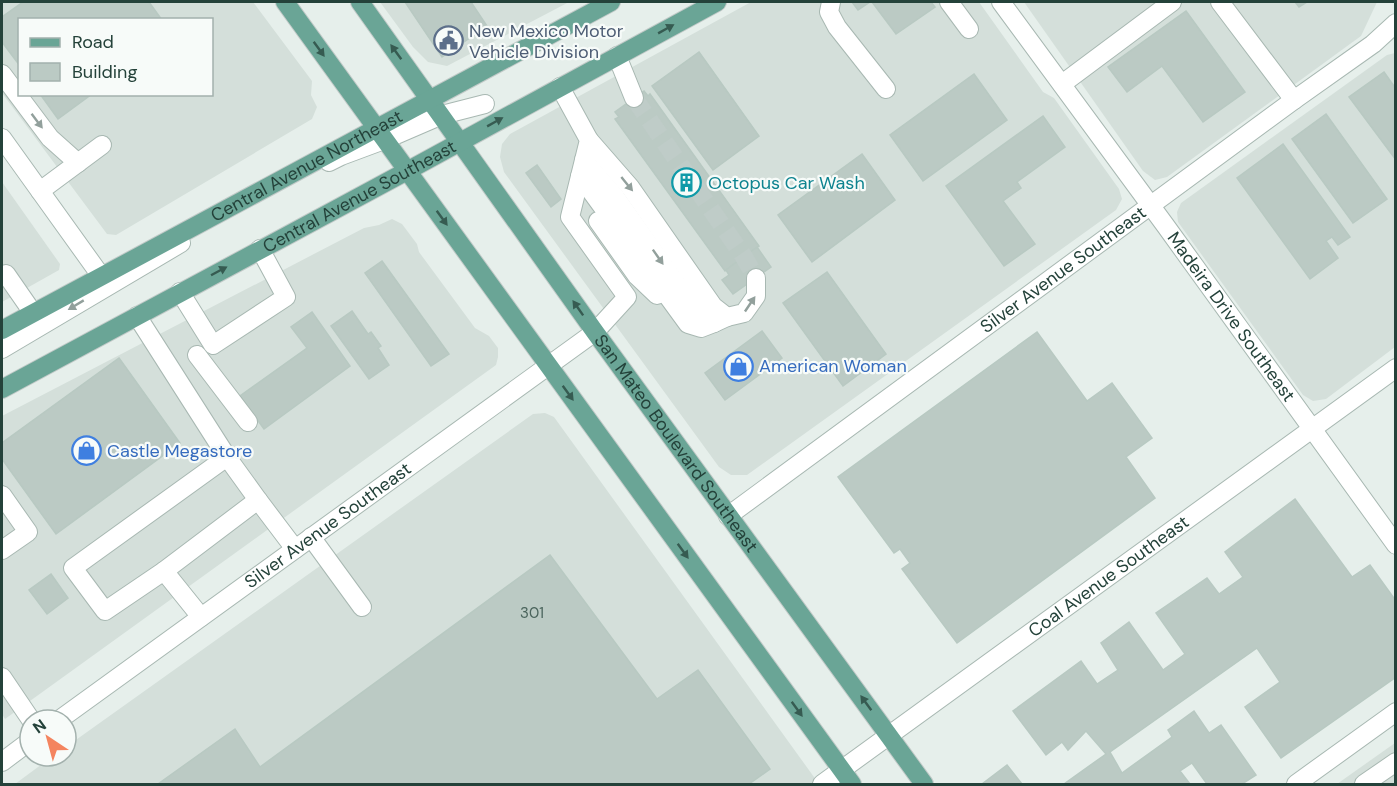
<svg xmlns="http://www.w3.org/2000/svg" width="1397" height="786" font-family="'DM Sans',sans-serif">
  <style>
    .built { fill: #d4dfda; fill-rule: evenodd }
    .building { fill: #bbcac4; stroke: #b8c9c2; stroke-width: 1.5 }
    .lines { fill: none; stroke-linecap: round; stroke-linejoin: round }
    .minor-tunnel { stroke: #bfccc8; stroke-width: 18; stroke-dasharray: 18 9; stroke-linecap: butt }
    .minor-casing { stroke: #a8b8b2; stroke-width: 20 }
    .major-casing { stroke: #c2cac8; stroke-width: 20 }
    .minor { stroke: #fff; stroke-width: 18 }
    .major { stroke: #6aa596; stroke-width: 18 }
    .oneway { fill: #365b51 }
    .oneway2 { fill: #92a09c }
    .labels { text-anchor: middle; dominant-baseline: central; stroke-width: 4.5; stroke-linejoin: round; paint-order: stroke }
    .number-label { font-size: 15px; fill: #4a645c }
    .service-label { font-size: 18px; fill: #4e5e75; stroke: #f7fbf9; text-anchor: start }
    .street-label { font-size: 18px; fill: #24423a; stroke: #f7fbf9 }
    .culture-label { font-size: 18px; fill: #0d838f; stroke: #f7fbf9; text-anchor: start }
    .shop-label { font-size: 18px; fill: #366cbe; stroke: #f7fbf9; text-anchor: start }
  </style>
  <rect width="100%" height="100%" fill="#e6efeb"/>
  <g class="built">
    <path d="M2 2H253L312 81 311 95 317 107 312 119 116 235 107 234 2 93ZM20 20H212V94H20Z"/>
    <path d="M380 2H569L447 66 428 62 413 47Z"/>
    <path d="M751 2H979L1043 92 1054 98 1119 189 1122 199 1116 210 747 475H731L719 467 504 172 500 157 502 144 510 134Z"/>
    <path d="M1024 2H1377L1361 36 1167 177 1155 180 1143 171Z"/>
    <path d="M1395 53V347L1326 399 1313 401 1303 395 1178 222 1177 212 1181 203 1387 55Z"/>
    <path d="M2 182 60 264 59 270 2 302Z"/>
    <path d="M392 219 402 224 417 244 419 252 475 328 489 336 498 348V357L496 365 5 719 2 714V416L364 228 379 225Z"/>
    <path d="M545 413 554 417 819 784H15L53 756H66V747L533 414Z"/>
    <path d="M1395 743V784H1337Z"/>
  </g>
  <g class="building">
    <path d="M23 2H149L162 20H20V66L2 42V17Z"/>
    <path d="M405 2H471L487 26 442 57Z"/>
    <path d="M852 2H870L858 10Z"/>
    <path d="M872 2H931L935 7 896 34Z"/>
    <path d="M1295 2H1307L1299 7Z"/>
    <path d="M1186 11 1245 92 1203 122 1162 66 1127 92 1108 67Z"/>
    <path d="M699 52 759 136 713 170 652 86Z"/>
    <path d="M1384 72 1396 89V160L1349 97Z"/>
    <path d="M974 74 1007 120 923 181 890 135Z"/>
    <path d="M644 91 648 96 650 94 759 246 725 271 615 119 619 117 615 112Z"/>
    <path d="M40 94H92L58 119Z"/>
    <path d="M1326 114 1387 199 1353 223 1292 139Z"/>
    <path d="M1043 116 1065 147 1017 182 1021 188 1003 201 1035 244 1004 266 946 186Z"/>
    <path d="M1283 144 1350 237 1338 245 1332 237 1326 241 1338 258 1310 279 1237 178Z"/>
    <path d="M862 154 895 200 812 262 778 215Z"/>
    <path d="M537 165 561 199 551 207 526 173Z"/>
    <path d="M757 247 771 267 733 294 722 280 729 275 726 270Z"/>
    <path d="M382 261 449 354 431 366 365 273Z"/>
    <path d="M827 272 886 354 843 386 783 303Z"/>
    <path d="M352 311 368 334 371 332 381 346 378 348 389 365 369 379 331 326Z"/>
    <path d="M312 312 350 366 264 429 240 396 307 348 291 327Z"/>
    <path d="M762 331 782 358 725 400 705 373Z"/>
    <path d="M1037 332 1087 401 1112 383 1152 438 1126 457 1155 498 957 643 902 569 910 563 900 549 894 553 838 477Z"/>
    <path d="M119 358 180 443 56 534 2 459V443Z"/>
    <path d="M1295 499 1352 577 1370 565 1396 601V677L1281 758 1245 707 1280 682 1257 648 1110 752 1122 773 1172 737 1168 730 1194 711 1209 733 1221 725 1256 775 1242 784H1207L1192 763 1180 771 1190 784H1064L1106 754 1086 731 1068 750 1062 742 1046 755 1013 711 1081 661 1097 684 1118 670 1101 643 1129 622 1163 670 1185 654 1156 613 1207 578 1219 594 1243 577 1225 552Z"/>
    <path d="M550 555 657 699 698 670 770 769 749 784H158L235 729 260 767Z"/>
    <path d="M51 574 68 598 47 614 29 590Z"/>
    <path d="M1007 765 1022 784H982Z"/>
  </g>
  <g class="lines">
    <path class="minor-tunnel" d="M634 98 744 257 756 278"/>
    <defs>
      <g id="minor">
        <path d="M831 2 829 12 837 27 886 89"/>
        <path d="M949 2 969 29"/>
        <path id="s1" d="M1001 2 1165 225 1396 545"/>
        <path d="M1220 2 1294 100"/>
        <path d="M617 56 634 98"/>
        <path d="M2 74 50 138 78 163"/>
        <path d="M1062 84 1172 2"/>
        <path d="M2 138 101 276"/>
        <path d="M589 140 630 187 713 306 727 317 744 313 756 296V278"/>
        <path d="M584 160 614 195 699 315 714 323 727 317"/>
        <path d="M329 162 341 156 384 140 442 115 485 104"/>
        <path d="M580 176 688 324 701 328 714 323"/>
        <path d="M40 191 102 145"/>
        <path d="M598 221 637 276 657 295"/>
        <path d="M6 274 33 313"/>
        <path d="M180 292 213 345 286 297 260 249"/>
        <path d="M137 316 227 457 258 500"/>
        <path d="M2 349 181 243"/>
        <path d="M197 355 248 422"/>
        <path d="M2 495 28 532 2 550"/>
        <path id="s2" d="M728 516 1294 100 1373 44 1396 23"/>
        <path d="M311 537 362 607"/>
        <path d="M164 571 105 611 73 568 227 457"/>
        <path d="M201 617 164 571 258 500 295 549"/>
        <path d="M2 677 31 720"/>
        <path id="s3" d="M59 720 595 332 627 297 570 217 589 140 560 87"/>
        <path d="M2 762 30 741"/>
        <path id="s4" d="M822 784 1396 368"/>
        <path d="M1296 784 1396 712"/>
        <path d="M1364 784 1396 762"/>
      </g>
      <g id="major">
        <path d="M285 2 852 784"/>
        <path id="s5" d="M360 2 595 332 924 784"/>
        <path id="s6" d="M2 330 611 2"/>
        <path id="s7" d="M2 389 407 171 717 2"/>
      </g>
    </defs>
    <use href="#minor" class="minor-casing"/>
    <use href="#major" class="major-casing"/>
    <use href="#minor" class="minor"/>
    <use href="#major" class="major"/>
  </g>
  <defs><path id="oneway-solid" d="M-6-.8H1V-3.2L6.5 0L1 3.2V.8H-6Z" transform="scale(1.5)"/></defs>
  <g class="oneway">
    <use href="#oneway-solid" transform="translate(666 29) rotate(-29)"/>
    <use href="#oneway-solid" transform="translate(319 49) rotate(54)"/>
    <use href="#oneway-solid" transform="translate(396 52) rotate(-126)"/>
    <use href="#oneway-solid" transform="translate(495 122) rotate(-29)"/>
    <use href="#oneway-solid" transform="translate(442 218) rotate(54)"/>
    <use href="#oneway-solid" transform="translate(219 271) rotate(-28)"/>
    <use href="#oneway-solid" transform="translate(578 308) rotate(-125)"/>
    <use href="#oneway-solid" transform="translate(568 393) rotate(54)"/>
    <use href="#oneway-solid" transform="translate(683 551) rotate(54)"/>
    <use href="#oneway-solid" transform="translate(866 703) rotate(-126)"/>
    <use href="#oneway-solid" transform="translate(797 709) rotate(54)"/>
  </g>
  <g class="oneway2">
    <use href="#oneway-solid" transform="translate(37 121) rotate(53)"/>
    <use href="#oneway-solid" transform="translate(627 184) rotate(51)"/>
    <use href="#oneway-solid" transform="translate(658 257) rotate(55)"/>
    <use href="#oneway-solid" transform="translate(750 304) rotate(-56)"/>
    <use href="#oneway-solid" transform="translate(76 305) rotate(149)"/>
  </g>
  <defs>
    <symbol id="civic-ring" viewBox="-11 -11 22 22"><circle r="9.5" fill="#f7fbf9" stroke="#5c6f8a" stroke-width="1.5"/><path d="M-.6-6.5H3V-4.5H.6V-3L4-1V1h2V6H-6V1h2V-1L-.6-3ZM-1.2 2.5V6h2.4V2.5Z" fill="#5c6f8a"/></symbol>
    <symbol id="building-ring" viewBox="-11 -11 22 22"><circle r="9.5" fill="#f7fbf9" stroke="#0f9aa8" stroke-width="1.5"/><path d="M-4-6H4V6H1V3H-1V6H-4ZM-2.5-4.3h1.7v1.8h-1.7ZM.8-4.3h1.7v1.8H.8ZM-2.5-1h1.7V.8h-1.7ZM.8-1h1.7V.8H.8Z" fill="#0f9aa8"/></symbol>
    <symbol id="shop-ring" viewBox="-11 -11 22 22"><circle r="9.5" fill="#f7fbf9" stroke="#3f7fe0" stroke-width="1.5"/><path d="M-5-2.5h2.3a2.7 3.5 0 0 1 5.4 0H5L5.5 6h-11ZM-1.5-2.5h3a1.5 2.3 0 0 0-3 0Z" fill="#3f7fe0"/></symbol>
  </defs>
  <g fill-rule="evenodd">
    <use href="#civic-ring" x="432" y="24" width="33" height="33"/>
    <use href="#building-ring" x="670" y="166" width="33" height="33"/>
    <use href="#shop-ring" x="722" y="350" width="33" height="33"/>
    <use href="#shop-ring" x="70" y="434" width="33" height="33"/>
  </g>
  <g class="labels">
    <g class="number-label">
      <text x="532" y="613">301</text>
    </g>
    <g class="service-label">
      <text x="469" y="31">New Mexico Motor<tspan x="469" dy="21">Vehicle Division</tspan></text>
    </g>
    <g class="street-label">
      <text stroke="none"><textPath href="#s6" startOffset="346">Central Avenue Northeast</textPath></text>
      <text stroke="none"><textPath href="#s7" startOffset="406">Central Avenue Southeast</textPath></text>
      <text stroke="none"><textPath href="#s2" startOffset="416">Silver Avenue Southeast</textPath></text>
      <text stroke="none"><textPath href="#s1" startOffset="390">Madeira Drive Southeast</textPath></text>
      <text stroke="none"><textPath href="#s5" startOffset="543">San Mateo Boulevard Southeast</textPath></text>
      <text stroke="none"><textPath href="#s3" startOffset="332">Silver Avenue Southeast</textPath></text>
      <text stroke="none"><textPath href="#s4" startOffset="354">Coal Avenue Southeast</textPath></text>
    </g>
    <g class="culture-label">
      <text x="708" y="183">Octopus Car Wash</text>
    </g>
    <g class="shop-label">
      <text x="759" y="366">American Woman</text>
      <text x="107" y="451">Castle Megastore</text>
    </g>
  </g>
  <rect width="1397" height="786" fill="none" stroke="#24423a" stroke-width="6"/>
  <rect x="18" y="18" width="195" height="78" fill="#f7fbf9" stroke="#a3b1ad" stroke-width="1.5"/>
  <rect x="30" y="38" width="30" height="9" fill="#6aa596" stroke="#a3b1ad" stroke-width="1.5"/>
  <text x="72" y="48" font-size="18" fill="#24423a">Road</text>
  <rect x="30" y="63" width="30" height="18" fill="#bbcac4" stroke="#a3b1ad" stroke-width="1.5"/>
  <text x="72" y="78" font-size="18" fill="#24423a">Building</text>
  <g transform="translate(48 738) rotate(324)"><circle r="28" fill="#f7fbf9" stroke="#a3b1ad" stroke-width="1.5"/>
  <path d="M0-4.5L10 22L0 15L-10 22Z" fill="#f4845f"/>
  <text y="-9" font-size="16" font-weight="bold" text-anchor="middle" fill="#24423a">N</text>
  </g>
</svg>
